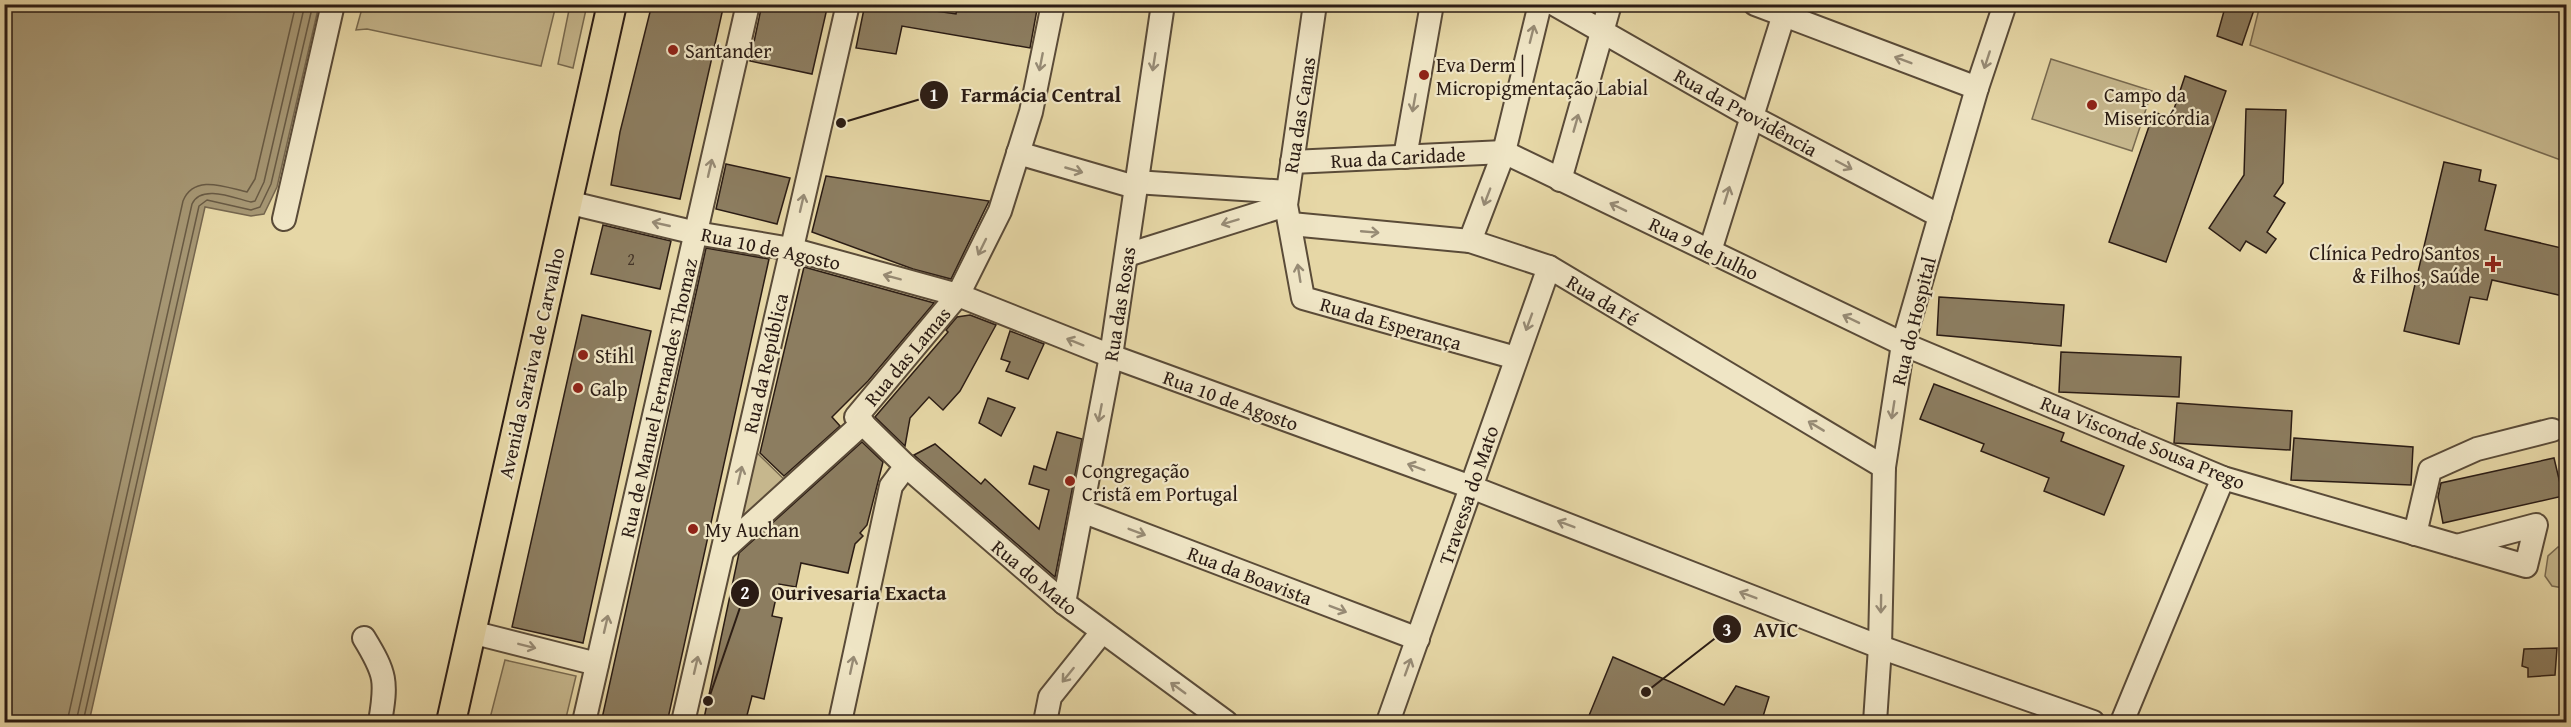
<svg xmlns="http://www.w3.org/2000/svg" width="2571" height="727" font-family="'Gentium Book Plus',serif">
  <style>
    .green { fill: #c6b78d; stroke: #786a50; stroke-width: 1.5 }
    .water { fill: #a69774; stroke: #75664e; stroke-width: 1.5 }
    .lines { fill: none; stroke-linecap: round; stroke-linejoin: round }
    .shore { stroke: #685a44; stroke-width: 1.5 }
    .building { fill: #8c7d60; stroke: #2b1c14; stroke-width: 1.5 }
    .minor-casing { stroke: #5a4b38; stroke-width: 26 }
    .major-casing { stroke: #2b1c14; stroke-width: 32 }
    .minor { stroke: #efe5c5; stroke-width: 22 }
    .major { stroke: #e6d7a6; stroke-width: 28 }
    .oneway { stroke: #978b75 }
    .poi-dot { fill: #8f2418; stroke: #efe5c5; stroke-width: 2 }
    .labels { text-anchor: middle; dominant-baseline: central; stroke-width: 4.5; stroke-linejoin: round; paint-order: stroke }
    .number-label { font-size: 16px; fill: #433427 }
    .poi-label { font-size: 20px; fill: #2b1c14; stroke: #efe5c5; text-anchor: start }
    .street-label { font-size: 20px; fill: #2b1c14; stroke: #efe5c5 }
    .leader { fill: none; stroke: #2b1c14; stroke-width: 2 }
    .callout-dot { fill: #2b1c14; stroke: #efe5c5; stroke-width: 2 }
    .mark-label { font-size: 18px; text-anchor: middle; font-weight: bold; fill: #fff }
    .callout-label { font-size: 21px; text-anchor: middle; font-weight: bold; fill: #2b1c14; stroke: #efe5c5; stroke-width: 4.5; stroke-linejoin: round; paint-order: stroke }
  </style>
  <rect width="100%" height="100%" fill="#e6d7a6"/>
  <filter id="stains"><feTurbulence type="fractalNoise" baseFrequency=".00333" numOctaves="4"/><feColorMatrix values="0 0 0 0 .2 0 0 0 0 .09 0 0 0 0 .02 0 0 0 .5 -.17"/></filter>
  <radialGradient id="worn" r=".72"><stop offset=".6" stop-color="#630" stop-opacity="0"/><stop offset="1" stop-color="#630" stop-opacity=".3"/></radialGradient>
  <g class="green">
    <path d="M363 5V4L556 5 541 66 367 29 356 30Z"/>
    <path d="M570 5H587L573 68 558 64Z"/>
    <path d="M2260 5H2566V162L2250 45Z"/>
    <path d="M2051 59 2152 91 2132 151 2032 119Z"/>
    <path d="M753 449 792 487 723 550Z"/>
    <path d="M2558 547H2566L2564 588 2552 586 2545 576 2548 556Z"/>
    <path d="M505 660 576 676 565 722H489Z"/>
  </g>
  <path class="water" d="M4 5H319L277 187 264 214 251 216 205 207 89 722H5Z"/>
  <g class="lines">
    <g class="shore">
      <path d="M67 722 183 201C194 174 225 187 247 192L255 179 296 4"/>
      <path d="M76 722 192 204C201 184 234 198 251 202L255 201 264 182 305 4"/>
      <path d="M83 722 199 206 207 200 251 210 260 207 271 184 313 4"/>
    </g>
  </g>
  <g class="building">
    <path d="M652 4H724L680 199 611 185 620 132Z"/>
    <path d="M762 4H828L812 74 750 61Z"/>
    <path d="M865 4H908V7L956 14 958 4H1038L1030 48 902 26 896 54 856 48Z"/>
    <path d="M2226 4H2256L2242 45 2217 36Z"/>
    <path d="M2185 76 2226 91 2166 262 2109 242 2154 112 2171 118Z"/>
    <path d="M2246 109 2286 110 2283 183 2274 196 2285 203 2267 232 2276 239 2266 253 2246 241 2240 251 2209 228 2244 175Z"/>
    <path d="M2444 162 2481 170 2479 181 2496 185 2485 230 2566 249V280L2563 296 2492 280 2487 300 2470 297 2459 344 2404 331Z"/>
    <path d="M726 164 790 178 777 224 716 209Z"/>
    <path d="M826 176 989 201 951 279 913 269 812 232Z"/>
    <path d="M603 225 671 241 660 289 591 274Z"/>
    <path d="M706 248 769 259 667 723H601Z"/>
    <path d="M804 267 934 303 868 381 832 417 840 426 784 476 760 453Z"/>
    <path d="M1939 297 2064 305 2061 346 1937 335Z"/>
    <path d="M582 315 651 331 583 643 512 627Z"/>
    <path d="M970 315 996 325 960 391 943 410 929 397 910 418 905 446 875 417 948 332 946 330 957 317Z"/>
    <path d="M1010 331 1044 344 1028 379 1006 371 1010 362 1001 359Z"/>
    <path d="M2061 352 2181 357 2179 397 2059 392Z"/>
    <path d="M1934 384 2064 433 2061 441 2124 466 2104 515 2044 491 2049 478 1981 451 1984 444 1920 419Z"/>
    <path d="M988 398 1015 408 1001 436 979 423Z"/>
    <path d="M2177 403 2292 411 2290 450 2174 443Z"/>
    <path d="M1057 432 1082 439 1055 577 914 455 935 444 981 484 985 479 1039 529 1049 490 1029 484 1034 466 1046 470Z"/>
    <path d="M2294 438 2413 447 2411 485 2291 480Z"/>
    <path d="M862 442 883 462 867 525 860 533 863 536 855 544 848 573 801 563 796 587 779 584 772 616 782 618 764 699 752 696 745 723H703L739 553Z"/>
    <path d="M2554 458 2563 496 2443 523 2438 497 2441 483Z"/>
    <path d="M2557 648 2555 675 2528 677V668L2522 666 2524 649Z"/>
    <path d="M1613 657 1724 705 1736 686 1769 697 1761 723H1586Z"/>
  </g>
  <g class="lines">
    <defs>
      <g id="minor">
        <path d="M1053 4 1031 112 1000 211 958 295 856 417 906 466 1064 603 1226 722"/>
        <path d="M1315 4 1286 205 1303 298 1516 358"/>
        <path d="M1554 4 1752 117 1940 216"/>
        <path d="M1755 4 1977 88"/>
        <path d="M1018 153 1135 187"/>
        <path d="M1405 157 1432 4"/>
        <path d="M1292 162 1504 152 1903 344 2223 478 2526 566 2536 525 2457 546"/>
        <path d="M1560 180 1610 4"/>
        <path d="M1135 182 1287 192"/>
        <path d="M567 202 696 233 791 249 958 295 1111 356 1471 487 1880 647 2093 722"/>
        <path d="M284 219 333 4"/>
        <path d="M1291 224 1470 241 1549 267 1884 467"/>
        <path d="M1470 241 1504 152 1540 4"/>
        <path d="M1710 251 1784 14"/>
        <path d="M1127 255 1286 205"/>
        <path d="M1082 511 1418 639"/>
        <path d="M2415 534 2430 470 2477 449 2552 430"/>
        <path d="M723 550 863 423"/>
        <path d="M1064 603 1111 356 1163 4"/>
        <path d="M471 632 597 664"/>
        <path d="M364 638C386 674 387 681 380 722"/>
        <path d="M584 722 748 4"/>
        <path d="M683 722 848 4"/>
        <path d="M840 722 891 486 906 466"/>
        <path d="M1045 722 1050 697 1102 632"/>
        <path d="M1388 722 1549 267"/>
        <path d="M1875 722 1880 647 1884 467 1903 344 1977 88 2005 4"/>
        <path d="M2122 722 2223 478"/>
      </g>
      <path id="major" d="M451 722 612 4"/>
    </defs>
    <use href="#minor" class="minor-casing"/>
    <use href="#major" class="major-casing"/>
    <use href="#minor" class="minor"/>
    <use href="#major" class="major"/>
  </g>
  <defs><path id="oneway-shaft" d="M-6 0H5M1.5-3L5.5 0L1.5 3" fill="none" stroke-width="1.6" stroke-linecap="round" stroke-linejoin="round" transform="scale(1.5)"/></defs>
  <g class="oneway">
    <use href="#oneway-shaft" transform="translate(1532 34) rotate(-76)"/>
    <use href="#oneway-shaft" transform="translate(1903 60) rotate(-159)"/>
    <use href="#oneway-shaft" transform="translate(1987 60) rotate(108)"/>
    <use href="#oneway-shaft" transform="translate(1041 62) rotate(101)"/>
    <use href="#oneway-shaft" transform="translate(1154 62) rotate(99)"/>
    <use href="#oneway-shaft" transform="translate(1414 103) rotate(100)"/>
    <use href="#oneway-shaft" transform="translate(1576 123) rotate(-74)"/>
    <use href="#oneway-shaft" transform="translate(1844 165) rotate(28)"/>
    <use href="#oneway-shaft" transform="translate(710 168) rotate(-77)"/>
    <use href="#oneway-shaft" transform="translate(1074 170) rotate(16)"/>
    <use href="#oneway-shaft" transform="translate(1727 195) rotate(-73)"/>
    <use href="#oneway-shaft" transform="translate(1487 197) rotate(111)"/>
    <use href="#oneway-shaft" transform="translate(802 203) rotate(-77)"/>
    <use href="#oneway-shaft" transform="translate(1618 207) rotate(-154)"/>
    <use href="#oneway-shaft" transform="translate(1230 222) rotate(163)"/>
    <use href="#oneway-shaft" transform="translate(661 224) rotate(-167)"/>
    <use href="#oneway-shaft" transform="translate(1370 232) rotate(5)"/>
    <use href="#oneway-shaft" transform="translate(982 247) rotate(116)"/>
    <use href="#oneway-shaft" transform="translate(1299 273) rotate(-99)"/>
    <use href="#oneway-shaft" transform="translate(892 277) rotate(-165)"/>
    <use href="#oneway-shaft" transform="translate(1851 319) rotate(-154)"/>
    <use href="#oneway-shaft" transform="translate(1529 322) rotate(110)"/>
    <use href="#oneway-shaft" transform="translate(1075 342) rotate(-158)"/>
    <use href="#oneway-shaft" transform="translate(1893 410) rotate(99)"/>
    <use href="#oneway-shaft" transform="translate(1100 413) rotate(101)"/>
    <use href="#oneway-shaft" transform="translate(1816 426) rotate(-149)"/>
    <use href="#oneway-shaft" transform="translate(1416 467) rotate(-160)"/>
    <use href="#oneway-shaft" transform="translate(740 475) rotate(-77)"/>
    <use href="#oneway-shaft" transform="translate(1566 524) rotate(-159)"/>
    <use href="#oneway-shaft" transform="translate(1137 532) rotate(21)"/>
    <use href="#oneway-shaft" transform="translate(1748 595) rotate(-159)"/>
    <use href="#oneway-shaft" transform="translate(1881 604) rotate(91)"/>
    <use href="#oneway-shaft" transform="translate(1338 609) rotate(21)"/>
    <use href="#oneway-shaft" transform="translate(606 624) rotate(-77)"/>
    <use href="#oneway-shaft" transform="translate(527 646) rotate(14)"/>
    <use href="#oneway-shaft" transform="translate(696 665) rotate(-77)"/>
    <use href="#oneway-shaft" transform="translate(852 665) rotate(-78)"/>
    <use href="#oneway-shaft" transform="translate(1408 667) rotate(-70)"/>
    <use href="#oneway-shaft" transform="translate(1068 675) rotate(129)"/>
    <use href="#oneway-shaft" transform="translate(1178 688) rotate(-144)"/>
  </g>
  <g class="poi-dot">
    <circle cx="673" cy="50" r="6"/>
    <circle cx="1424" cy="75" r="6"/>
    <circle cx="2092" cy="105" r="6"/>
    <path d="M2490 255h6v6h6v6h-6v6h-6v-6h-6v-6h6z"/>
    <circle cx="583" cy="355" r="6"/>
    <circle cx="578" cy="388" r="6"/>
    <circle cx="1070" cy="481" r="6"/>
    <circle cx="693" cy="529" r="6"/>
  </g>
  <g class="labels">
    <g class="number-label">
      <text x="631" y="259">2</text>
    </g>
    <g class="poi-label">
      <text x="685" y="50">Santander</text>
      <text x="1436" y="64">Eva Derm |<tspan x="1436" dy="23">Micropigmentação Labial</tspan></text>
      <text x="2104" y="94">Campo da<tspan x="2104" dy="23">Misericórdia</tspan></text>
      <text x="2480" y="252" text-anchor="end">Clínica Pedro Santos<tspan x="2480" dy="23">&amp; Filhos, Saúde</tspan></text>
      <text x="595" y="355">Stihl</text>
      <text x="590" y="388">Galp</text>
      <text x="1082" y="470">Congregação<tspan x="1082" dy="23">Cristã em Portugal</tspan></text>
      <text x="705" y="529">My Auchan</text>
    </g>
    <g class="street-label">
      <text transform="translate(1746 112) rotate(29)">Rua da Providência</text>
      <text transform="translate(1299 115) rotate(-81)">Rua das Canas</text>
      <text transform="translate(1398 157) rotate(-3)">Rua da Caridade</text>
      <text transform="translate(771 248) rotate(12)">Rua 10 de Agosto</text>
      <text transform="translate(1704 248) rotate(26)">Rua 9 de Julho</text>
      <text transform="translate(1603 300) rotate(31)">Rua da Fé</text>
      <text transform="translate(1119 304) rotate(-81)">Rua das Rosas</text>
      <text transform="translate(1913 321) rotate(-76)">Rua do Hospital</text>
      <text transform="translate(1391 323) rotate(16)">Rua da Esperança</text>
      <text transform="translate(907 356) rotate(-50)">Rua das Lamas</text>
      <text transform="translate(531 363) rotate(-77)">Avenida Saraiva de Carvalho</text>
      <text transform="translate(765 363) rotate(-77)">Rua da República</text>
      <text transform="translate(658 398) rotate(-77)">Rua de Manuel Fernandes Thomaz</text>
      <text transform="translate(1231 400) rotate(20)">Rua 10 de Agosto</text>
      <text transform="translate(2143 442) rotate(22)">Rua Visconde Sousa Prego</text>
      <text transform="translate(1468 495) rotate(-71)">Travessa do Mato</text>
      <text transform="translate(1250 575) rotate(21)">Rua da Boavista</text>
      <text transform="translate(1035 577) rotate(40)">Rua do Mato</text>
    </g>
  </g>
  <path class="leader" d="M841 123L934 95M708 701L745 593M1646 692L1727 629"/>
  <g class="callout-dot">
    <circle cx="841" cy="123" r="6"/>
    <circle cx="708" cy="701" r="6"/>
    <circle cx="1646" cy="692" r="6"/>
    <circle cx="934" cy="95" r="15"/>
    <circle cx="745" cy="593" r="15"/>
    <circle cx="1727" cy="629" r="15"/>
  </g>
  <g class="mark-label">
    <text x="934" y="101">1</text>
    <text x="745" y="599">2</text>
    <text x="1727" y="636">3</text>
  </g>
  <g class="callout-label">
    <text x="1041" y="102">Farmácia Central</text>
    <text x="859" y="600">Ourivesaria Exacta</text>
    <text x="1776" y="637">AVIC</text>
  </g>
  <rect width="2571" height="727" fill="none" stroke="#e6d7a6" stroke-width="24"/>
  <rect x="6" y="6" width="2559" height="715" fill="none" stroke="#2b1c14" stroke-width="3"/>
  <rect x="12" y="12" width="2547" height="703" fill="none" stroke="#2b1c14" stroke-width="1.5"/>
  <rect width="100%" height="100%" filter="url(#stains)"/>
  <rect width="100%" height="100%" fill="url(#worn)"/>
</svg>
